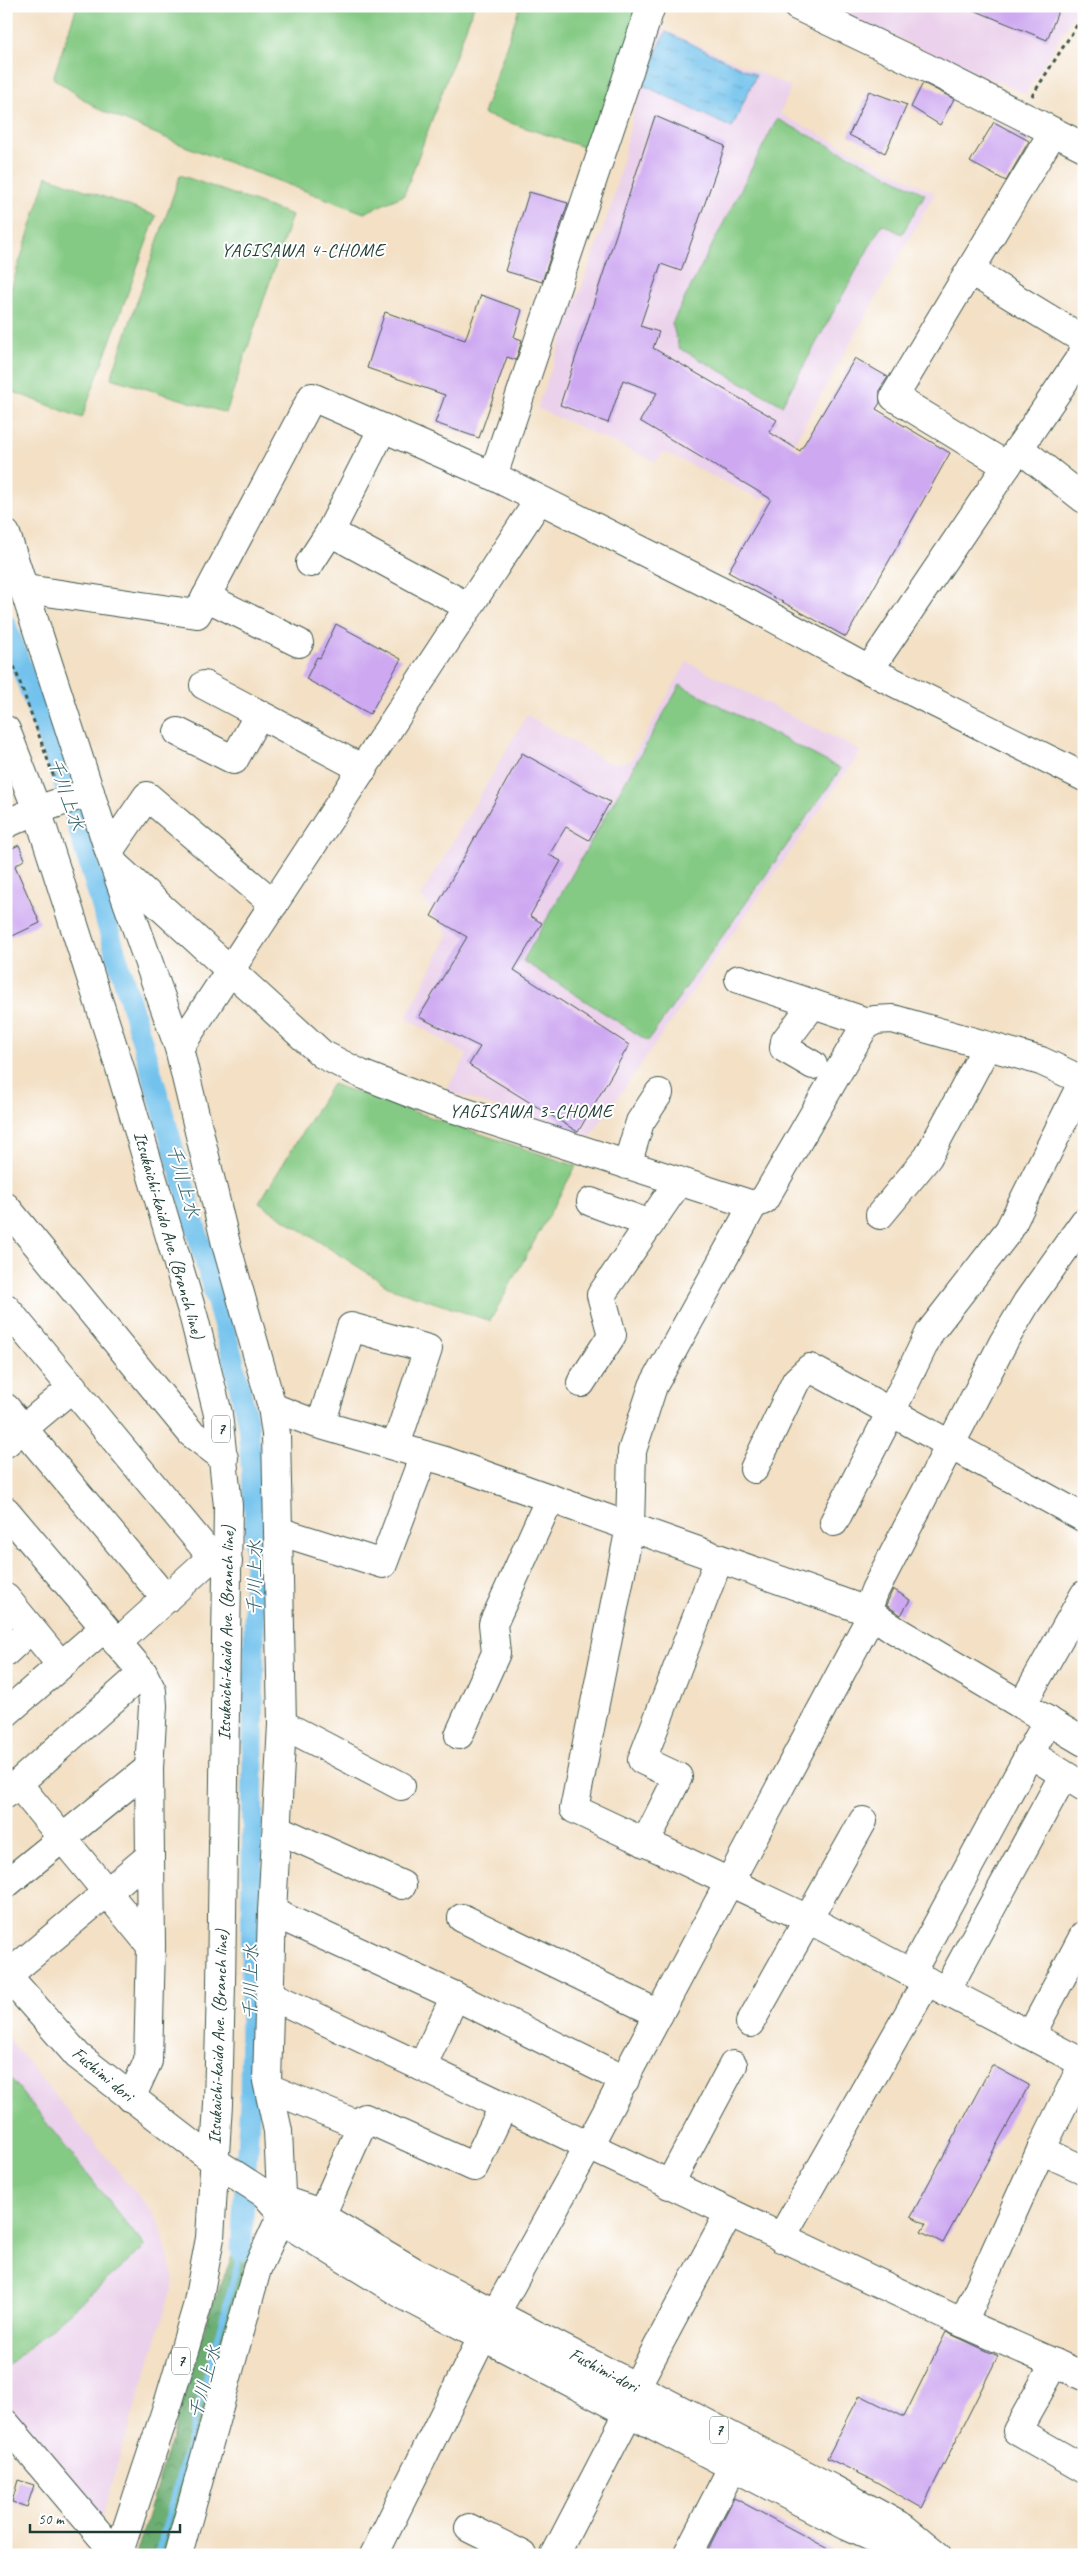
<svg xmlns="http://www.w3.org/2000/svg" width="1090" height="2561" font-family="Caveat,'Klee One',sans-serif">
  <style>
    .built { fill: #ebd1eb }
    .forest { fill: url(#forest-crowns); stroke: #467653 }
    .park { fill: #85ca84; stroke: #52845c }
    .water { fill: url(#water-ripples); stroke: #488090 }
    .lines { fill: none; stroke-linecap: round; stroke-linejoin: round }
    .stream { stroke: #72c2ed; stroke-width: 6 }
    .canal { stroke: #72c2ed; stroke-width: 21 }
    .building { fill: #cea9f1 }
    .minor-casing { stroke: #3f554a; stroke-width: 30 }
    .major-casing { stroke: #3f554a; stroke-width: 30 }
    .path { stroke: #3f554a; stroke-width: 3; stroke-dasharray: 4 4; stroke-linecap: butt }
    .minor { stroke: #fff; stroke-width: 28 }
    .major { stroke: #fff; stroke-width: 28 }
    .labels { text-anchor: middle; dominant-baseline: central; stroke-width: 4; stroke-linejoin: round; paint-order: stroke }
    .shield { fill: #fff; stroke: #627771; stroke-width: 1 }
    .shield-label { font-size: 16px; font-weight: bold; fill: #1f3d34 }
    .street-label { font-size: 18px; fill: #1f3d34; stroke: #fff }
    .neighbourhood-label { font-size: 19px; letter-spacing: 1px; fill: #1f3d34; stroke: #fff }
    .water-label { font-size: 19px; font-style: italic; fill: #345e62; stroke: #fff }
  </style>
  <defs>
    <pattern id="forest-crowns" width="20" height="18" patternUnits="userSpaceOnUse" patternTransform="scale(1.25)"><rect width="20" height="18" fill="#6cae72"/><path d="M2 6a3 3 0 1 1 6 0M12 15a3 3 0 1 1 6 0" fill="none" stroke="#588f5e"/></pattern>
    <pattern id="water-ripples" width="26" height="14" patternUnits="userSpaceOnUse" patternTransform="scale(1.25)"><rect width="26" height="14" fill="#72c2ed"/><path d="M2 4q2-2 4 0t4 0M15 11q2-2 4 0t4 0" fill="none" stroke="#5d9fc1"/></pattern>
  </defs>
  <rect width="100%" height="100%" fill="#fff"/>
  <filter id="ink" filterUnits="userSpaceOnUse"><feTurbulence type="fractalNoise" baseFrequency=".02" numOctaves="2"/><feDisplacementMap in="SourceGraphic" scale="10" xChannelSelector="R" yChannelSelector="G"/><feConvolveMatrix kernelMatrix="1 2 1 2 8 2 1 2 1" color-interpolation-filters="sRGB"/></filter>
  <filter id="wash" filterUnits="userSpaceOnUse"><feTurbulence type="fractalNoise" baseFrequency=".0096" numOctaves="4" result="noise"/><feDisplacementMap in="SourceGraphic" scale="20" xChannelSelector="R" yChannelSelector="G"/><feGaussianBlur stdDeviation="1.12" result="paint"/><feColorMatrix in="noise" values="0 0 0 0 0 0 0 0 0 0 0 0 0 0 0 0 0 1.4 0 .05"/><feComposite in="paint" operator="in"/></filter>
  <g filter="url(#wash)">
    <rect width="100%" height="100%" fill="#f3e0c5"/>
    <g class="built">
      <path d="M825 6H1080L1025 94Z"/>
      <path d="M654 25 791 87 780 114 935 193 762 500 664 452 656 462 537 408 613 200Z"/>
      <path d="M687 662 861 751 590 1137 446 1091 467 1055 406 1018 448 935 421 896 527 715 609 763 630 762Z"/>
      <path d="M6 2036 159 2221 174 2281 101 2518 6 2408Z"/>
    </g>
    <path class="forest" d="M245 2251 257 2255 166 2555H136L207 2320 232 2256Z"/>
    <g class="park">
      <path d="M77 6H474L404 195 364 213 182 145 98 109 53 78Z"/>
      <path d="M520 6H642L593 150 483 114Z"/>
      <path d="M777 119 925 194 902 234 882 224 782 405 679 348 672 323Z"/>
      <path d="M180 175 292 215 226 413 111 378Z"/>
      <path d="M47 176 156 216 82 418 6 389V304Z"/>
      <path d="M680 685 841 769 648 1041 523 961Z"/>
      <path d="M332 1084 576 1166 490 1321 391 1288 259 1203Z"/>
      <path d="M6 2072 145 2247 6 2367Z"/>
    </g>
    <path class="water" d="M666 32 756 75 732 128 641 84Z"/>
    <g class="lines">
      <path class="stream" d="M157 2555 241 2251"/>
      <path class="canal" d="M6 625 69 797 159 1098 233 1359 248 1424 255 1522 250 2101 241 2251"/>
    </g>
    <g id="blocks">
      <g class="building">
        <path d="M964 6H1060L1047 40Z"/>
        <path d="M923 83 954 99 940 125 911 107Z"/>
        <path d="M869 91 907 105 885 153 849 135Z"/>
        <path d="M655 116 725 146 681 271 661 264 640 326 659 332 653 348 777 420 769 432 800 451 855 358 888 377 880 389V403L876 409 950 453 846 637 728 572 771 499 640 421 657 393 623 380 608 423 560 405Z"/>
        <path d="M994 122 1029 141 1006 181 970 162Z"/>
        <path d="M529 192 568 203 542 282 505 271Z"/>
        <path d="M481 295 522 310 514 337 522 340 516 360 507 357 479 438 435 423 445 395 367 368 385 312 465 340Z"/>
        <path d="M336 624 401 659 370 714 306 679 317 657 320 658Z"/>
        <path d="M522 753 610 802 589 840 566 827 549 855 561 861 530 916 542 923 514 970 629 1045 578 1132 469 1065 480 1047 419 1017 467 937 431 916Z"/>
        <path d="M19 845 25 859 15 866 40 923 6 939V846L8 850Z"/>
        <path d="M893 1589 910 1600 901 1615 886 1605Z"/>
        <path d="M992 2065 1029 2085 943 2243 921 2232 926 2224 911 2216Z"/>
        <path d="M946 2332 998 2356 922 2508 873 2480 827 2458 860 2395 904 2417Z"/>
        <path d="M18 2480 34 2485 27 2507 12 2502Z"/>
        <path d="M734 2498 840 2555H705Z"/>
      </g>
    </g>
  </g>
  <g filter="url(#ink)">
    <use href="#blocks" fill-opacity="0" stroke="#3f554a" stroke-width="1"/>
    <g class="lines">
      <defs>
        <g id="minor">
          <path d="M797 6 925 67 1084 147"/>
          <path d="M971 271 1084 340"/>
          <path d="M1019 448 1084 499"/>
          <path d="M1007 466 894 397 1053 132"/>
          <path d="M493 476 651 6"/>
          <path d="M330 532 469 607"/>
          <path d="M6 534 109 851 179 1048 226 1244 272 1407 276 1434 282 1724 272 1912 267 2081 278 2131 282 2214 257 2269 178 2555"/>
          <path d="M310 563 330 532 383 428"/>
          <path d="M26 589 197 614 312 397 493 476 746 603 869 670 1084 777"/>
          <path d="M206 597 299 643"/>
          <path d="M869 670 1084 352"/>
          <path d="M204 685 363 769"/>
          <path d="M178 732 234 760 259 714"/>
          <path d="M6 824 37 810 90 792"/>
          <path d="M109 851 147 796 274 904"/>
          <path d="M116 866 322 1054 361 1074 433 1102 753 1205"/>
          <path d="M739 979 870 1023"/>
          <path d="M813 1004 785 1041 784 1048 813 1065"/>
          <path d="M179 1048 539 500"/>
          <path d="M1083 1081 1009 1230 930 1332 891 1412 1084 1518"/>
          <path d="M627 1165 640 1122 659 1093"/>
          <path d="M591 1202 650 1224"/>
          <path d="M6 1207 191 1433 224 1458"/>
          <path d="M880 1215 928 1157 987 1046"/>
          <path d="M6 1308 212 1557"/>
          <path d="M581 1383 612 1335 601 1295 679 1181"/>
          <path d="M272 1407 311 1422 445 1461 867 1611 895 1630 1084 1742"/>
          <path d="M6 1408 166 1599"/>
          <path d="M321 1424 351 1327 428 1349 396 1445"/>
          <path d="M6 1443 73 1387"/>
          <path d="M754 1469 796 1381 810 1368 891 1412 834 1522"/>
          <path d="M6 1511 143 1673 152 1691 153 1706 149 1768 151 1946 148 2061 131 2098"/>
          <path d="M278 1531 383 1564 424 1455"/>
          <path d="M6 1598 61 1665"/>
          <path d="M117 1643 212 1557 228 1562"/>
          <path d="M6 1652 31 1629"/>
          <path d="M1022 1705 1084 1595"/>
          <path d="M6 1713 104 1628"/>
          <path d="M282 1724 401 1786"/>
          <path d="M459 1735 496 1653 493 1624 550 1498"/>
          <path d="M1029 1753 1084 1787"/>
          <path d="M18 1784 151 1946"/>
          <path d="M6 1794 143 1673"/>
          <path d="M277 1829 402 1885"/>
          <path d="M645 1843 678 1777 642 1760 719 1559"/>
          <path d="M6 1884 149 1768"/>
          <path d="M272 1912 455 1996 625 2080"/>
          <path d="M462 1918 659 2014"/>
          <path d="M911 1973 1048 1720"/>
          <path d="M6 1974 78 2056 214 2161"/>
          <path d="M8 1975 149 1857"/>
          <path d="M946 1991 1063 1776"/>
          <path d="M270 1995 963 2323 1084 2376"/>
          <path d="M750 2023 863 1821"/>
          <path d="M1031 2035 1084 1935"/>
          <path d="M1084 2062 1041 2150 1084 2170"/>
          <path d="M1083 2063 808 1919 574 1809 630 1527 632 1451 653 1386 753 1205 764 1200 863 1029 874 1020 893 1019 1041 1061 1084 1081"/>
          <path d="M422 2067 455 1996"/>
          <path d="M269 2088 361 2126"/>
          <path d="M669 2185 733 2065"/>
          <path d="M321 2216 365 2118 474 2167 503 2107"/>
          <path d="M781 2238 927 1981"/>
          <path d="M963 2323 1041 2150"/>
          <path d="M1055 2363 1017 2431 1084 2469"/>
          <path d="M636 2387 729 2213"/>
          <path d="M6 2424 117 2555"/>
          <path d="M469 2528 523 2555"/>
          <path d="M374 2555 483 2336 588 2147 868 1622 867 1611 875 1590 1004 1341 1027 1302 1084 1222"/>
          <path d="M555 2555 629 2412"/>
          <path d="M687 2555 733 2466"/>
        </g>
        <g id="major">
          <path d="M6 730 37 810 119 1065 194 1318 218 1414 228 1506 221 1984 218 2104 210 2238 197 2307 169 2401 118 2555"/>
          <path d="M214 2161 265 2194 296 2229 405 2296 847 2526 898 2549 921 2555"/>
          <path d="M267 2195 309 2209 415 2272 831 2488 904 2528 937 2555"/>
        </g>
      </defs>
      <use href="#minor" class="minor-casing"/>
      <use href="#major" class="major-casing"/>
      <g class="path">
        <path d="M1032 96 1084 14"/>
        <path d="M6 644 55 780"/>
      </g>
      <use href="#minor" class="minor"/>
      <use href="#major" class="major"/>
    </g>
  </g>
  <g class="labels">
    <g class="shield">
      <rect x="212" y="1415.5" width="18" height="27" rx="4"/>
      <rect x="172" y="2347.5" width="18" height="27" rx="4"/>
      <rect x="710" y="2416.5" width="18" height="27" rx="4"/>
    </g>
    <g class="shield-label">
      <text x="221" y="1429">7</text>
      <text x="181" y="2361">7</text>
      <text x="719" y="2430">7</text>
    </g>
    <g class="street-label">
      <text transform="translate(169 1235) rotate(74)">Itsukaichi-kaido Ave. (Branch line)</text>
      <text transform="translate(226 1633) rotate(-89)">Itsukaichi-kaido Ave. (Branch line)</text>
      <text transform="translate(218 2037) rotate(-88)">Itsukaichi-kaido Ave. (Branch line)</text>
      <text transform="translate(103 2074) rotate(40)">Fushimi dori</text>
      <text transform="translate(604 2370) rotate(28)">Fushimi-dori</text>
    </g>
    <g class="neighbourhood-label">
      <text x="303" y="250">YAGISAWA 4-CHOME</text>
      <text x="531" y="1111">YAGISAWA 3-CHOME</text>
    </g>
    <g class="water-label">
      <text transform="translate(66 794) rotate(71)">千川上水</text>
      <text transform="translate(183 1181) rotate(74)">千川上水</text>
      <text transform="translate(255 1578) rotate(-89)">千川上水</text>
      <text transform="translate(251 1982) rotate(-89)">千川上水</text>
      <text transform="translate(205 2382) rotate(-74)">千川上水</text>
    </g>
  </g>
  <rect width="1090" height="2561" fill="none" stroke="#fff" stroke-width="25"/>
  <path d="M30 2524v8h150v-8" fill="none" stroke="#1f3d34" stroke-width="2.5"/>
  <text x="38" y="2524" font-size="15" fill="#1f3d34" stroke="#ffffff" stroke-width="4" paint-order="stroke">50 m</text>
</svg>
